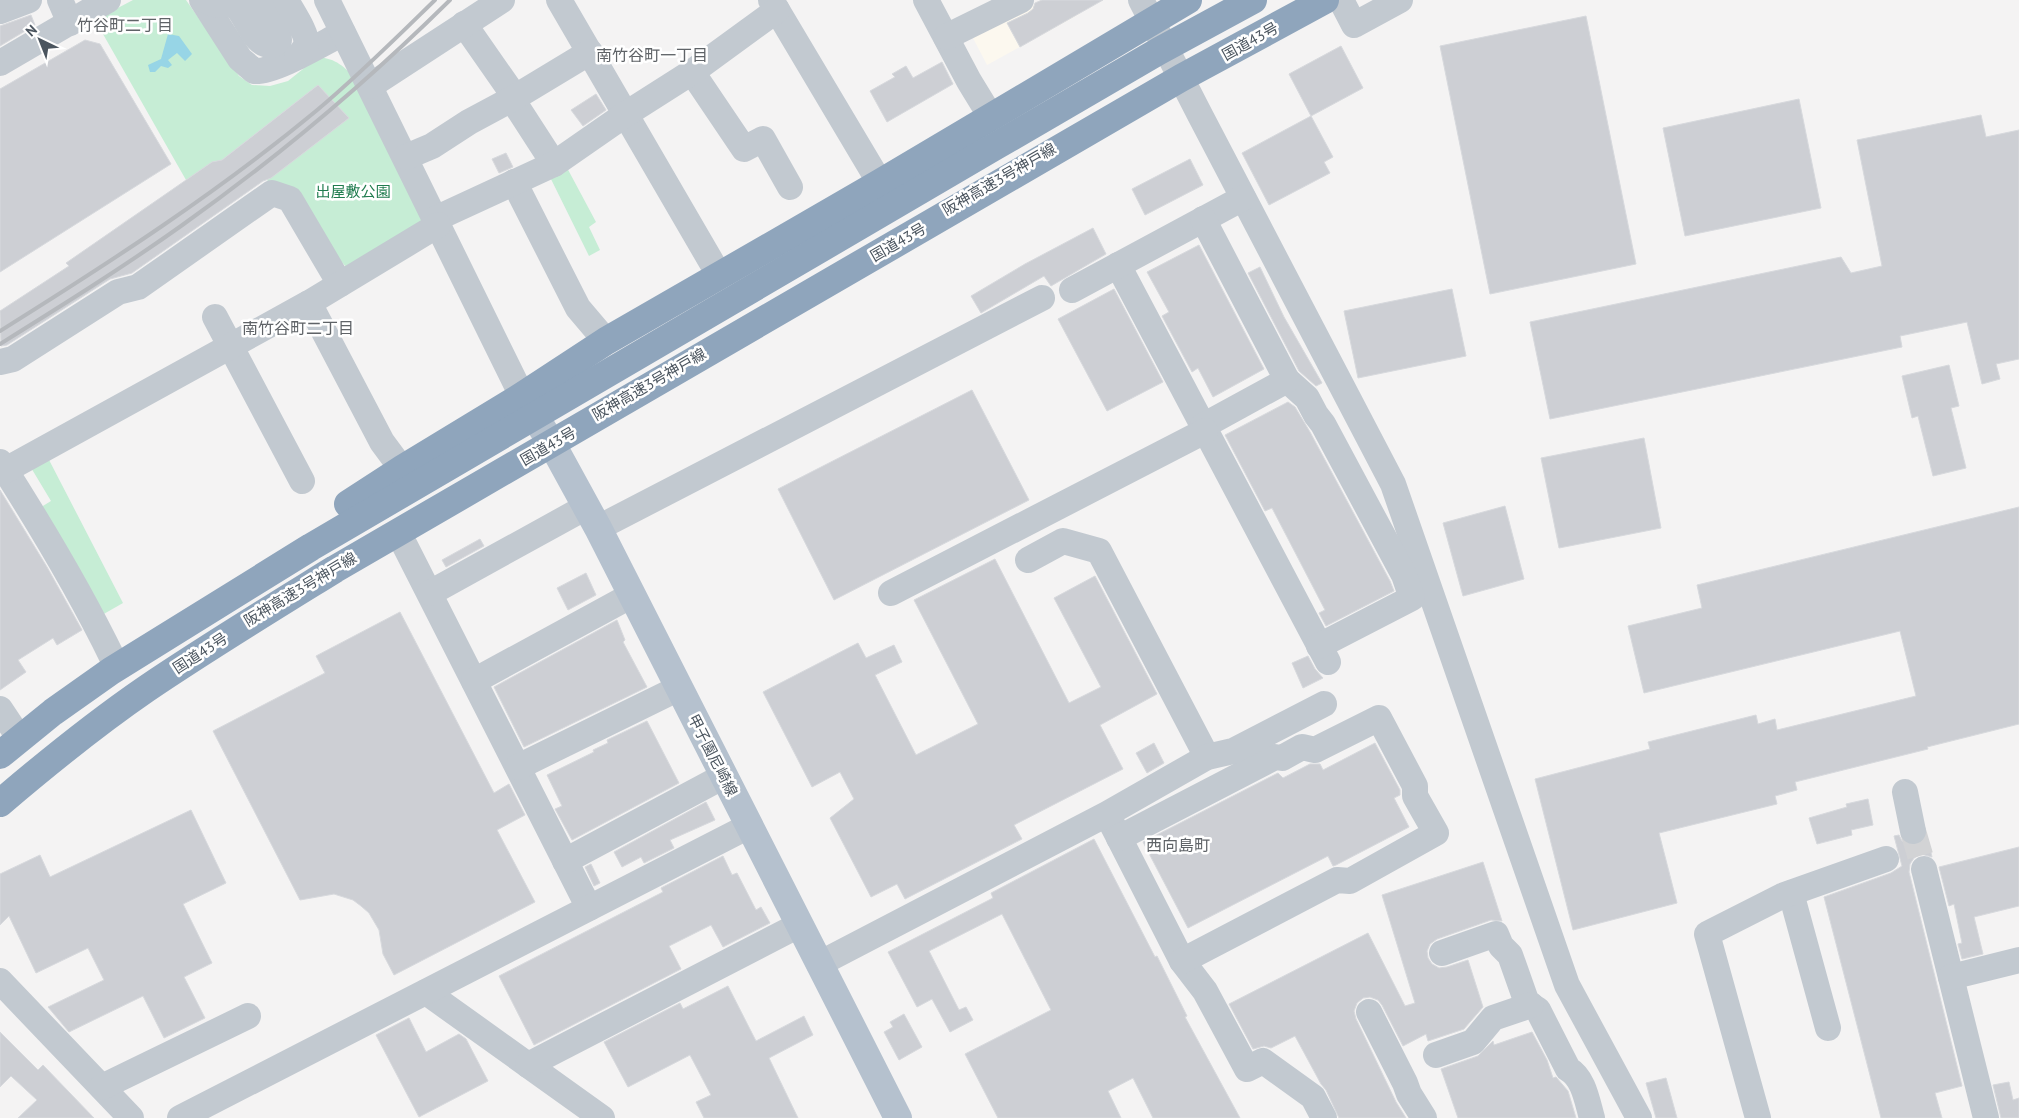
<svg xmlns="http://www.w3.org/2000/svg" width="2019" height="1118" font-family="'PT Sans','Noto Sans JP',sans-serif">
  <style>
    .commercial { fill: #fcf8ef }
    .green { fill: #c6edd5 }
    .water { fill: #97d5e6 }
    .building { fill: #cdcfd4; stroke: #d7d9dd }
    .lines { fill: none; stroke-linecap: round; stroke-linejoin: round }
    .minor-tunnel { stroke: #d2d3d5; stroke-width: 26; stroke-dasharray: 26 13; stroke-linecap: butt }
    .minor { stroke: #c2c9d0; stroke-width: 26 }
    .major { stroke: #b5c1ce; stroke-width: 28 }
    .highway { stroke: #8fa5bc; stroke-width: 28 }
    .rail { stroke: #b5b8bc; stroke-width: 4 }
    .labels { text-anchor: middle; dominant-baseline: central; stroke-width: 5; stroke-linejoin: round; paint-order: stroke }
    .street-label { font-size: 15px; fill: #4b555f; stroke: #fff }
    .park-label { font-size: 15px; fill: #207c4f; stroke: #fff }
    .neighbourhood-label { font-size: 16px; fill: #5f6367; stroke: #fff }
  </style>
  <rect width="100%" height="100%" fill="#f4f3f3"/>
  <path class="commercial" d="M1042 0H1072L1080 14 987 65 973 38Z"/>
  <g class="green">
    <path d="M133 0H186L239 76 252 85 270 86 288 81 318 57C337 59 343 66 356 79L423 218 418 226 347 268 278 189 267 180 349 118 318 85 222 160 212 162 186 180 95 20Z"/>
    <path d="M565 164 596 222 589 227 600 250 589 256 548 173Z"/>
    <path d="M47 456 123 603 102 615 38 509 51 501 30 466Z"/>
  </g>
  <path class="water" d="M168 34 179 36 192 54 185 61 177 53 168 60 172 65 168 68 161 66 155 72H150L148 65 161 59Z"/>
  <g class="building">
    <path d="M1042 0H1103L1020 47 1007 23 1028 13 1033 9 1035 3Z"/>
    <path d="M31 15 35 25 0 46V26Z"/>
    <path d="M1586 16 1636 264 1490 294 1440 46Z"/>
    <path d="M85 40 100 44 171 164 0 272V89Z"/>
    <path d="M1341 46 1363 88 1311 116 1289 74Z"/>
    <path d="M942 62 953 84 887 122 870 91 895 77 892 74 906 66 913 78Z"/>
    <path d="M318 85 349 118 271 178 263 181 132 273 110 279 7 345 1 346 0 311 69 266 66 263 176 187 212 162 222 160Z"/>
    <path d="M596 94 606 110 583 126 571 110Z"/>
    <path d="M1799 99 1821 208 1685 236 1663 128Z"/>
    <path d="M1981 115 1986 137 2019 130V359L1996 364 2000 379 1982 384 1967 322 1900 336 1902 347 1550 419 1530 322 1841 257 1851 273 1882 266 1857 140Z"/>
    <path d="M1311 116 1333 157 1324 162 1330 173 1269 205 1242 153Z"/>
    <path d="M506 153 513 167 499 173 492 159Z"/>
    <path d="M1190 159 1203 185 1145 215 1132 189Z"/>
    <path d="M1093 228 1106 254 1051 286 1044 276 981 313 971 296 1025 264Z"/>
    <path d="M1199 245 1264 369 1213 397 1198 368 1192 372 1162 316 1169 312 1147 272Z"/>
    <path d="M1260 267 1284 317 1322 383 1316 386 1299 371 1248 273Z"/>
    <path d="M1114 289 1163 382 1107 411 1058 319Z"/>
    <path d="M1452 289 1466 356 1358 378 1344 311Z"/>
    <path d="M1949 365 1959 406 1951 408 1966 468 1933 476 1918 416 1912 418 1902 376Z"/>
    <path d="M972 390 1029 500 834 600 778 489Z"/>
    <path d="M1288 402 1295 407 1310 432 1390 581 1394 591 1326 626 1319 613 1325 610 1272 508 1265 511 1225 435Z"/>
    <path d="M1644 438 1661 528 1559 548 1541 458Z"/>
    <path d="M0 490 47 567 82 630 57 645 53 638 18 660 26 672 0 690Z"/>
    <path d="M1505 506 1524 579 1463 596 1443 523Z"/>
    <path d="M2019 507V724L1927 747 1928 749 1795 782 1797 790 1775 796 1777 804 1659 833 1677 903 1573 930 1535 779 1650 749 1648 742 1756 715 1758 724 1775 719 1777 730 1916 696 1900 631 1644 693 1628 626 1702 608 1697 585Z"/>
    <path d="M480 539 484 546 446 567 442 560Z"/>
    <path d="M995 559 1069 703 1101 687 1054 598 1095 576 1157 694 1100 725 1123 769 1014 825 1022 839 905 899 897 884 871 897 830 818 854 799 840 772 812 787 763 692 858 643 866 658 894 645 902 662 875 675 916 755 978 724 914 600Z"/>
    <path d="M586 573 596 595 568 610 557 588Z"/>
    <path d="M400 612 494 793 509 784 525 815 497 830 535 902 394 975 383 954 379 930 369 913 361 906 353 900 334 894 300 900 213 731 325 673 316 656Z"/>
    <path d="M617 620 625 640 623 642 647 687 524 747 494 687Z"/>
    <path d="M1308 656 1315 669 1323 678 1303 688 1292 663Z"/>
    <path d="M647 721 679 783 572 840 555 809 562 806 547 775 594 752 593 750 608 743 607 740Z"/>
    <path d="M1154 743 1164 763 1147 773 1136 753Z"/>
    <path d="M1375 743 1400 790V795L1394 798 1409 827 1336 865 1333 866 1328 856 1188 928 1143 842 1278 773 1283 778 1310 764H1320L1323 770Z"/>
    <path d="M1868 799 1873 825 1851 830 1852 835 1817 844 1809 818 1847 807 1846 804Z"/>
    <path d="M706 802 715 820 670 840 674 848 644 863 641 857 622 867 614 852Z"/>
    <path d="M191 810 226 883 183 904 212 963 184 977 205 1018 164 1038 143 996 69 1032 48 1007 104 980 88 948 36 973 9 916 0 925V874L40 855 50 877Z"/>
    <path d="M1899 835 1902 841 1908 845 1916 846 1923 842 1927 836 1932 857 1921 854 1914 858 1910 864 1909 872 1962 1086 1935 1093 1942 1118H1881L1824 897 1891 873 1902 866 1894 836Z"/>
    <path d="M1094 839 1155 957 1157 956 1187 1016 1185 1017 1240 1118H1153L1133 1078 1108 1091 1121 1118H998L965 1054 1051 1010 1002 914 929 951 959 1010 966 1007 973 1020 950 1032 932 999 917 1007 888 952 993 898 991 893Z"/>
    <path d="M2019 847V906L1974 917 1983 954 1962 959 1958 944 1962 943 1954 904 1949 906 1939 867Z"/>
    <path d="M723 856 732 875 737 873 756 910 761 907 770 923 723 947 711 925 669 946 681 969 534 1045 499 976 663 892 661 888Z"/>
    <path d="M1483 862 1502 921 1491 920 1437 939 1430 944 1427 951 1428 958 1432 964 1439 968 1447 967 1468 960 1483 1007 1464 1029 1428 1041 1426 1034 1403 1046 1382 1005 1378 1000 1370 997 1363 998 1357 1003 1354 1011 1356 1019 1396 1102 1406 1118H1339L1326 1090 1321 1084 1295 1036 1271 1048 1264 1046 1253 1049 1229 1004 1368 933 1405 1006 1415 1003 1382 895Z"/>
    <path d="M591 864 600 883 594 886 585 867Z"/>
    <path d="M728 986 756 1041 804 1016 813 1035 769 1058 798 1118H704L696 1102 711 1095 690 1055 628 1087 604 1042 680 1003 683 1009Z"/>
    <path d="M904 1014 922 1047 899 1060 884 1032 893 1027 890 1022Z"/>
    <path d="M409 1018 426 1052 459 1034 466 1039 488 1081 419 1117 376 1035Z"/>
    <path d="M0 1032 38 1070 43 1065 94 1118H18L37 1100 11 1076 0 1087Z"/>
    <path d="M1532 1032 1547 1060 1553 1078 1556 1077 1568 1091 1576 1118H1458L1441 1069 1478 1056 1493 1041 1494 1045Z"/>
    <path d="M1666 1078 1677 1118H1656L1646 1083Z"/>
    <path d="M2009 1082 2013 1100 2019 1098V1118H2001L1993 1085Z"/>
  </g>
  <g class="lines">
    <path class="minor-tunnel" d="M1913 831 1924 869"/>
    <g class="minor">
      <path d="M60 0 70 23"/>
      <path d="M202 0 240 59 254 71C274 73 323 43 343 33"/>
      <path d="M205 0 213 4 235 5C248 17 253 47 273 45L279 40C279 29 270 8 260 1L246 3 242 8 243 15"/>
      <path d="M286 0C291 10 308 34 306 44 305 50 301 53 297 57"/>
      <path d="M327 0 522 396"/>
      <path d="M559 0 719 275"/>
      <path d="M771 0 880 183"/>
      <path d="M926 0 969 81 991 117"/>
      <path d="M1141 0 1200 115 1393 484 1567 985 1639 1118"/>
      <path d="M1341 0 1354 25 1400 0"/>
      <path d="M0 11 29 0"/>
      <path d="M464 24 508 87 510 96 554 164"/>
      <path d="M946 37 1021 0"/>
      <path d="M0 63 108 0"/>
      <path d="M692 72 744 149 763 139 790 187"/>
      <path d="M370 86 502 0"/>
      <path d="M406 157 432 146 469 122 512 99 590 52"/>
      <path d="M514 182 578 308 606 341"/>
      <path d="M435 219 554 164 626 114 692 72 777 10"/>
      <path d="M1118 265 1328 662"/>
      <path d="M1072 290 1243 198"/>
      <path d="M309 303 382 442 402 469"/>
      <path d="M215 317 302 481"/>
      <path d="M0 362 13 359 118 292 138 287 272 193 290 199 340 284"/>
      <path d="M1287 380 1307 398 1316 415 1323 424 1404 575 1412 598 1319 646"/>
      <path d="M1203 426 1287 380 1203 219"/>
      <path d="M0 462C41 526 80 591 113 659"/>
      <path d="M0 473 309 303 438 225"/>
      <path d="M598 528 1042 298"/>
      <path d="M399 534 589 908"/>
      <path d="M1028 560 1063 541 1099 551 1207 757"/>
      <path d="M430 593 586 507"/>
      <path d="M891 593 1205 431"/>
      <path d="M474 681 632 595"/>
      <path d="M0 709 16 733"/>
      <path d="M518 767 679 688"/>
      <path d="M1905 792 1913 831"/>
      <path d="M1112 824 1182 961 1205 991 1247 1069 1263 1061 1313 1097 1324 1118"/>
      <path d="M1119 838 1275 757 1282 758 1302 747 1315 750 1379 718 1415 786V796L1436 833 1350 881 1337 880 1182 961"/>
      <path d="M565 861 724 776"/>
      <path d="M1924 869 1986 1118"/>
      <path d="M1791 893 1828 1028"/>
      <path d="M1442 953 1496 934 1501 946 1510 955 1527 1003 1538 1010 1568 1069C1584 1078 1587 1101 1592 1118"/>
      <path d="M819 964 1107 814 1207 757 1233 751 1324 704"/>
      <path d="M1951 977 2019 960"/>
      <path d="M0 981 131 1118"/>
      <path d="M426 992 602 1118"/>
      <path d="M1369 1012 1405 1083 1409 1094 1424 1118"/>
      <path d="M1436 1055 1473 1042 1493 1018 1531 1005"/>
      <path d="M528 1065 799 925"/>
      <path d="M102 1087 248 1016"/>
      <path d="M180 1118 749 826"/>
      <path d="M1758 1118 1707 934 1782 896 1886 859"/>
    </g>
    <path class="major" d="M522 396 552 444 598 528 898 1118"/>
    <g class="highway">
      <path d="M348 504 402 469 522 396 606 341 880 183 1188 0"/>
      <path d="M0 755 53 712 111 671 311 547 994 147 1159 51 1253 0"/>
      <path d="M0 803C47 763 95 724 146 689 208 647 272 608 335 569L1181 78 1325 0"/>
    </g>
    <g class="rail">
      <path d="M0 331C109 263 217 193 316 111 358 76 396 38 435 0"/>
      <path d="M0 344C61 306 122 268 181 226 277 158 366 83 450 0"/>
    </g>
  </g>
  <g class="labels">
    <g class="street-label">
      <text transform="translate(1250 41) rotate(-29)">国道43号</text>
      <text transform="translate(999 179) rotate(-30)">阪神高速3号神戸線</text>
      <text transform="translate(898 242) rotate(-30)">国道43号</text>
      <text transform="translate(649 384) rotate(-30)">阪神高速3号神戸線</text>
      <text transform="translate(548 446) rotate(-30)">国道43号</text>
      <text transform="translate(300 589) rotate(-31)">阪神高速3号神戸線</text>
      <text transform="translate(200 653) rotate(-33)">国道43号</text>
      <text transform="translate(713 755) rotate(63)">甲子園尼崎線</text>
    </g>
    <g class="park-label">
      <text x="353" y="191">出屋敷公園</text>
    </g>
    <g class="neighbourhood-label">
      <text x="125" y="25">竹谷町二丁目</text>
      <text x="652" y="55">南竹谷町一丁目</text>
      <text x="298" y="328">南竹谷町二丁目</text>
      <text x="1178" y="845">西向島町</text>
    </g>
  </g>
  <g transform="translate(40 40) rotate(317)" stroke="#ffffff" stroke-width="4" paint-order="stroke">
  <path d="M0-4L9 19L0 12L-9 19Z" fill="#4b555f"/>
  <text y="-8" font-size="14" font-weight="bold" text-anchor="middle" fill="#4b555f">N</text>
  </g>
</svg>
